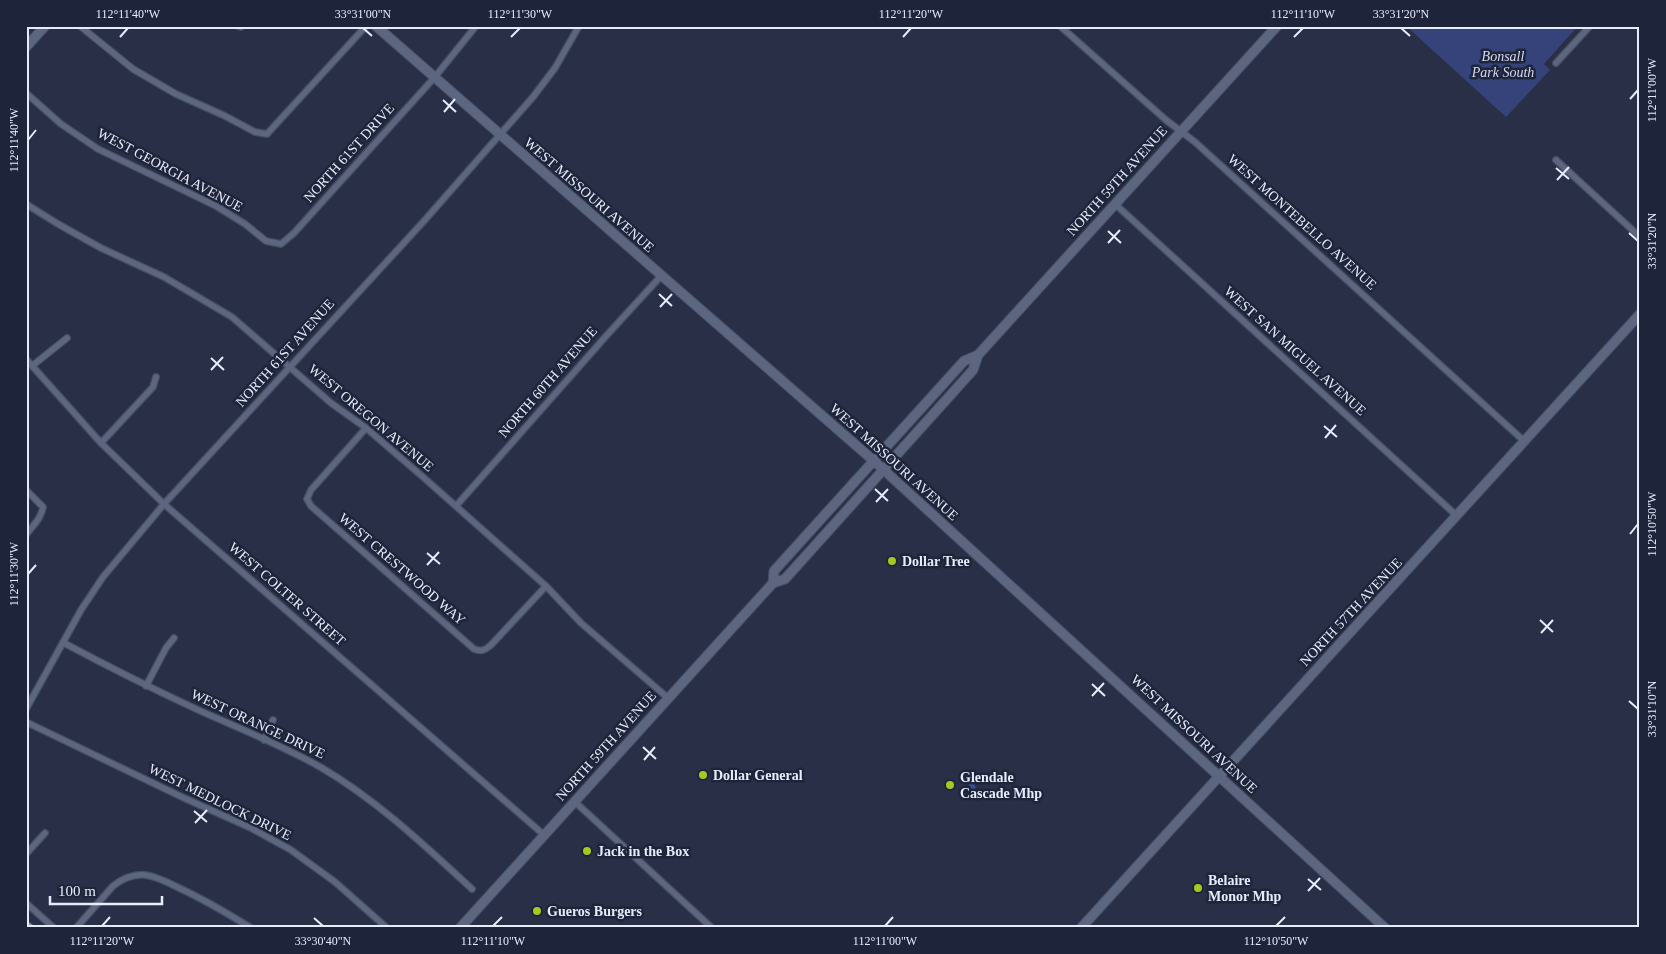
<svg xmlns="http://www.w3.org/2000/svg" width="1666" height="954" font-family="'Times New Roman',serif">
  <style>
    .green { fill: #35437a }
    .water { fill: #3d4d98 }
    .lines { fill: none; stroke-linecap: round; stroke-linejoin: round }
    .street-casing { stroke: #484e61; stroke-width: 8 }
    .secondary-casing { stroke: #484e61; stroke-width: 11 }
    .primary-casing { stroke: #484e61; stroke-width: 11 }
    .street { stroke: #5d6680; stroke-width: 5.5 }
    .secondary { stroke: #5d6680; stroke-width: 9 }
    .primary { stroke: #8392c3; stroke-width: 9 }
    .ticks { fill: none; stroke: #e6ecfb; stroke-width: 2 }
    .poi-dot { fill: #a7c820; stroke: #1e253b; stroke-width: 2 }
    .labels { text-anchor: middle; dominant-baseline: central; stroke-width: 5; stroke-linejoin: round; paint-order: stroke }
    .park-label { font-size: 14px; font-style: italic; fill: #d3daf0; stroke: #1e253b }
    .street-label { font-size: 14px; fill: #e6ecfb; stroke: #1e253b }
    .poi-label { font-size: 14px; font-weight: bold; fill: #e6ecfb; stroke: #1e253b; text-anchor: start }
    .neatline { fill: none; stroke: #e6ecfb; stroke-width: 2 }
    .ticks-label { font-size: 12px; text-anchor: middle; fill: #e6ecfb }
  </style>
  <rect width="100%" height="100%" fill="#282f46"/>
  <path class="green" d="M1406 26H1578L1544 64 1550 70 1506 117Z"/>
  <path class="water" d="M973 775 976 791 967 793 966 789 970 787 969 784 967 783 965 776Z"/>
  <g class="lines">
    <defs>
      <g id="street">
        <path d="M80 26 133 69 176 94 225 116 255 132 267 134 366 26"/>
        <path d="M238 26 241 27"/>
        <path d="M1060 26 1166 120 1195 142 1524 441"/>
        <path d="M1556 63 1590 26"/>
        <path d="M26 93 61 124 98 149 216 206 245 224 266 241 281 244 294 233 434 78 476 26"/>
        <path d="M1556 160 1640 237"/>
        <path d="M26 204 58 224 101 248 164 277 232 317 331 403 366 428 423 477 546 586 581 623 668 698"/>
        <path d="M1115 204 1457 516"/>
        <path d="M26 359 101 443 164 504 544 835"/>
        <path d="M32 366 67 338"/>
        <path d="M366 428 311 490 307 499 311 506 474 649C482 652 485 650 491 645L546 586"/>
        <path d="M101 443 153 387 156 377"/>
        <path d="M26 490 43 507C41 519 33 525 26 535"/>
        <path d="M456 506 607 335 661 276"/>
        <path d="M64 643C107 666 151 688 196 709 238 728 282 745 322 768 378 801 425 846 472 889"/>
        <path d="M146 686 166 648 174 638"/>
        <path d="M26 709 81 610 103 577 164 504 424 221 533 97 555 68 579 26"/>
        <path d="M26 722 184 798 251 828 291 850 335 882 387 928"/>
        <path d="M264 740 273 720"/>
        <path d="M574 801 712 928"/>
        <path d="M26 854 45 833"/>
        <path d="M26 903 54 928"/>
        <path d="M76 928 113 886C122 879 133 874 145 875 156 876 167 882 177 887 203 899 227 913 251 928"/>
      </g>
      <g id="secondary">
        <path d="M376 26 874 461 1385 928"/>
        <path d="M26 47 45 26"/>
        <path d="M773 583 774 571 964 361 978 355"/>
        <path d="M460 928 773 583 785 579 973 370 978 355 1277 26"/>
        <path d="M1081 928 1640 314"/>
      </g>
      <path id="primary" d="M26 926 29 928"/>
    </defs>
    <use href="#street" class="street-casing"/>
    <use href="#secondary" class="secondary-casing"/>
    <use href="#primary" class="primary-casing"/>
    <use href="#street" class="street"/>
    <use href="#secondary" class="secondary"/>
    <use href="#primary" class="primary"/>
  </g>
  <path class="ticks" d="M363 28 372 36M1401 28 1410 36M120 37 128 28M511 37 520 28M903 37 911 28M1294 37 1303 28M1630 99 1638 90M443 100 456 112M444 112 455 99M28 140 36 130M1556 168 1569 179M1557 180 1569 167M1108 231 1121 243M1629 233 1638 241M1108 243 1120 230M659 294 672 306M660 307 672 294M211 358 224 370M211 370 223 357M1324 426 1337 437M1325 438 1336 425M875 489 888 501M876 502 888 489M1630 534 1638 524M427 553 440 564M427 565 439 552M28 574 36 565M1540 620 1553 632M1541 633 1553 620M1092 684 1105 696M1092 696 1104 683M1629 701 1638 709M643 747 656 759M644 760 655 747M194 811 207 822M195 823 207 810M1308 879 1321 890M1308 891 1320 878M314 918 323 926M102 926 110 917M493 926 502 917M885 926 893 917M1276 926 1285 917"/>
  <g class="poi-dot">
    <circle cx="892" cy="561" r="5"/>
    <circle cx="703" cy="775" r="5"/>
    <circle cx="950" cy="785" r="5"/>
    <circle cx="587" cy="851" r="5"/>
    <circle cx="1198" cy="888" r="5"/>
    <circle cx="537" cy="911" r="5"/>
  </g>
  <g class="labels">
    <g class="park-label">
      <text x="1503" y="56">Bonsall<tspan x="1503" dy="16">Park South</tspan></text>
    </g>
    <g class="street-label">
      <text transform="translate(349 153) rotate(-48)">NORTH 61ST DRIVE</text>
      <text transform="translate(170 170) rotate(28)">WEST GEORGIA AVENUE</text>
      <text transform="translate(1117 181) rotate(-48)">NORTH 59TH AVENUE</text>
      <text transform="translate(589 195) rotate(41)">WEST MISSOURI AVENUE</text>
      <text transform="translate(1302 222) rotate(42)">WEST MONTEBELLO AVENUE</text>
      <text transform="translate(1295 351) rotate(42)">WEST SAN MIGUEL AVENUE</text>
      <text transform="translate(285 353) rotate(-48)">NORTH 61ST AVENUE</text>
      <text transform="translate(548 382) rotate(-49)">NORTH 60TH AVENUE</text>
      <text transform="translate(371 418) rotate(40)">WEST OREGON AVENUE</text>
      <text transform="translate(894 462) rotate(42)">WEST MISSOURI AVENUE</text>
      <text transform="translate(402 569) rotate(41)">WEST CRESTWOOD WAY</text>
      <text transform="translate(287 594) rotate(41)">WEST COLTER STREET</text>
      <text transform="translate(1351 612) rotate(-47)">NORTH 57TH AVENUE</text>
      <text transform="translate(258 724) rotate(25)">WEST ORANGE DRIVE</text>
      <text transform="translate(1194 734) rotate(43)">WEST MISSOURI AVENUE</text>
      <text transform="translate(606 746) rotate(-48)">NORTH 59TH AVENUE</text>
      <text transform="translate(220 802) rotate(26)">WEST MEDLOCK DRIVE</text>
    </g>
    <g class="poi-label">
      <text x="902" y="561">Dollar Tree</text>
      <text x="713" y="775">Dollar General</text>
      <text x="960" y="777">Glendale<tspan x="960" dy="16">Cascade Mhp</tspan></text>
      <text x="597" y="851">Jack in the Box</text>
      <text x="1208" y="880">Belaire<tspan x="1208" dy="16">Monor Mhp</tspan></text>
      <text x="547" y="911">Gueros Burgers</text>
    </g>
  </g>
  <rect width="1666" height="954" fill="none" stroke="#1e253b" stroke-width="55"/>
  <path d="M50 896v8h112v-8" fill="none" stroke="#e6ecfb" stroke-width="2.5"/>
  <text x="58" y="896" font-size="15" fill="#e6ecfb" stroke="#1e253b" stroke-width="4" paint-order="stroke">100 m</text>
  <rect x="28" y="28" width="1610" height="898" class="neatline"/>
  <g class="ticks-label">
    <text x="128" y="18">112°11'40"W</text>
    <text x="363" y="18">33°31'00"N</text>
    <text x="520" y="18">112°11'30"W</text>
    <text x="911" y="18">112°11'20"W</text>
    <text x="1303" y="18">112°11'10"W</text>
    <text x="1401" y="18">33°31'20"N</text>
    <text transform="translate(1652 90) rotate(-90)" y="4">112°11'00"W</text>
    <text transform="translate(14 140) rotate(-90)" y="4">112°11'40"W</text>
    <text transform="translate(1652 241) rotate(-90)" y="4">33°31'20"N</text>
    <text transform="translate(1652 524) rotate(-90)" y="4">112°10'50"W</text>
    <text transform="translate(14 574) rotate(-90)" y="4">112°11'30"W</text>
    <text transform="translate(1652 709) rotate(-90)" y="4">33°31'10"N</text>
    <text x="102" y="945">112°11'20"W</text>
    <text x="323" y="945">33°30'40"N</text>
    <text x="493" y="945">112°11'10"W</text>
    <text x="885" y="945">112°11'00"W</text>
    <text x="1276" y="945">112°10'50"W</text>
  </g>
</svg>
